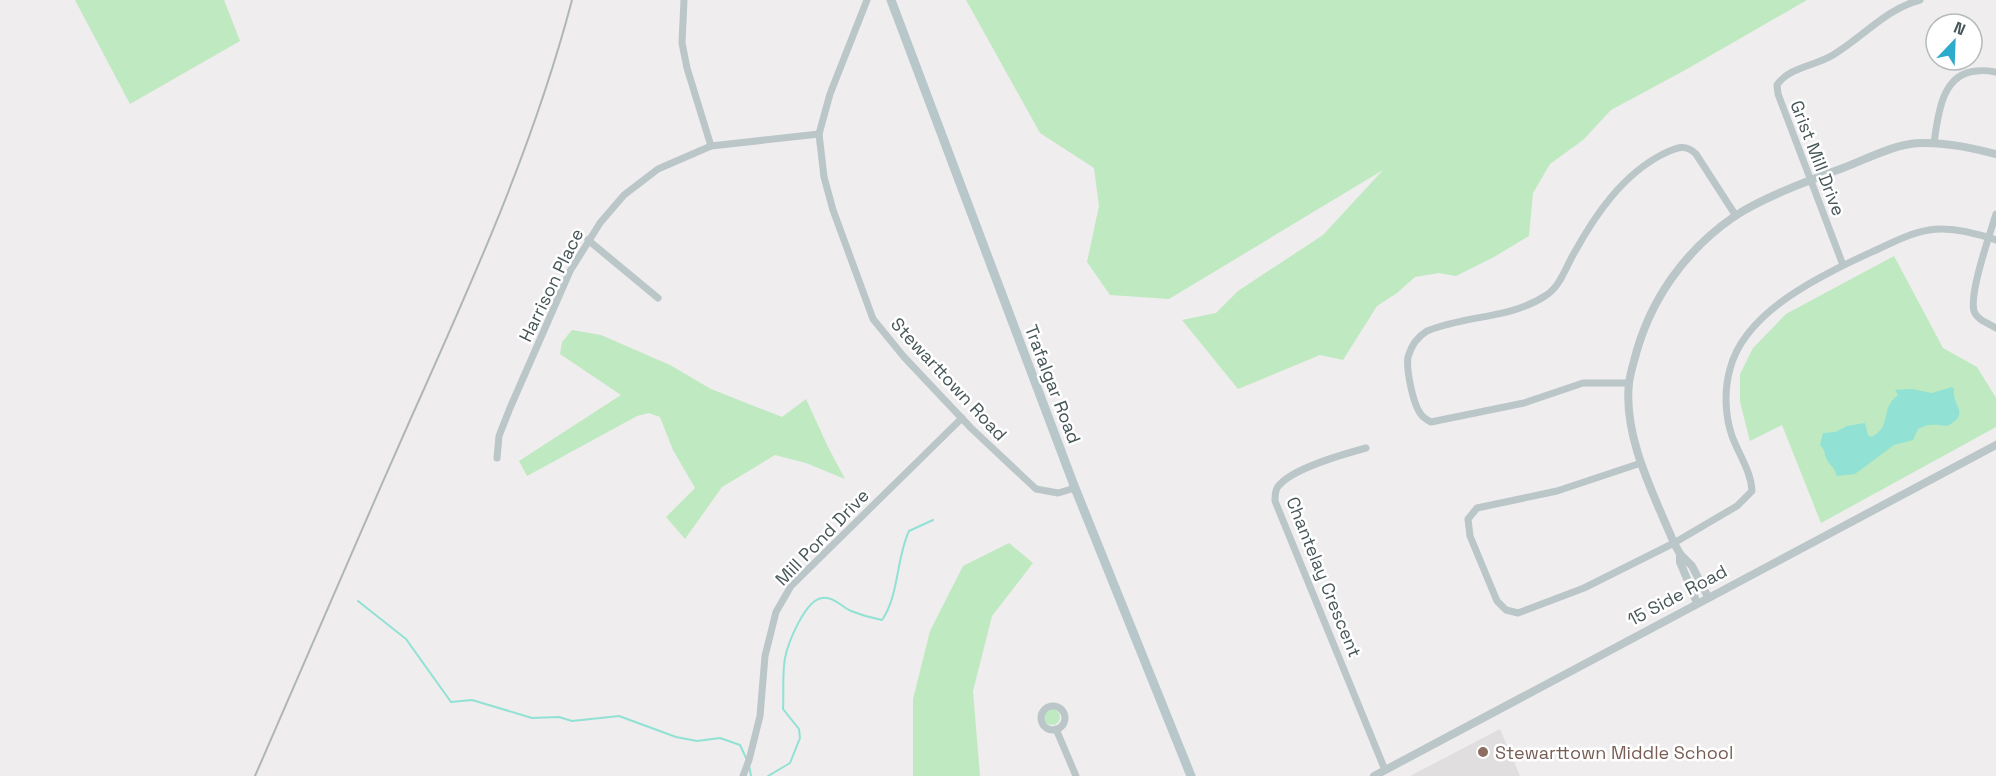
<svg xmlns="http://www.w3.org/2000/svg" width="1996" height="776" font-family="'Space Grotesk',sans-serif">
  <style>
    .education { fill: #e0dedf }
    .green { fill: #bfe9c0 }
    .water { fill: #91e1d4 }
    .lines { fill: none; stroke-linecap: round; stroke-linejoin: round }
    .stream { stroke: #91e1d4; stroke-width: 2 }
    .minor { stroke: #bac6c8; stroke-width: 7 }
    .tertiary { stroke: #bac6c8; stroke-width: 8 }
    .secondary { stroke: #b8c7ca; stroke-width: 9 }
    .rail { stroke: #b0b5b7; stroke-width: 2 }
    .education-dot { fill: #8d6e63; stroke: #fff; stroke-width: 2 }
    .labels { text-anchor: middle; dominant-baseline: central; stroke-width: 5; stroke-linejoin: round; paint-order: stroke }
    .street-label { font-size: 18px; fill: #475658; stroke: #fff }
    .education-label { font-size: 18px; fill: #785e54; stroke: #fff; text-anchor: start }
  </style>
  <rect width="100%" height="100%" fill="#efedee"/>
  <path class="education" d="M1500 729 1520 776H1410Z"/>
  <g class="green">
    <path d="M75 0H224L240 41 130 104Z"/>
    <path d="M966 0H1807L1687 69 1611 110 1583 140 1550 164 1533 193 1529 236 1494 257 1456 276 1439 273 1415 277 1397 293 1377 306 1343 360 1320 355 1238 389 1182 320 1216 313 1238 291 1323 235 1383 170 1169 299 1110 295 1087 262 1099 206 1094 168 1040 133Z"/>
    <path d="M1894 256 1943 348 1977 367 1996 398V427L1821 523 1782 425 1750 441 1740 402V374L1753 348 1786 314Z"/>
    <path d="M572 330 601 335 670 365 711 389 782 417 806 399 828 447 845 479 806 463 775 455 722 487 685 539 666 517 695 488 673 450 660 417 649 413 637 416 527 476 519 461 621 395 560 354 562 342Z"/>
    <path d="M1009 543 1033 563 992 616 973 691 980 776H913V699L930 631 963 566Z"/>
    <circle cx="1052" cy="717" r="8"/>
  </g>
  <path class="water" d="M1952 387 1954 389C1951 405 1972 414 1947 426 1934 425 1931 423 1918 429L1913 440 1894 445 1855 474 1837 476C1835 469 1833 468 1829 463 1824 457 1826 450 1820 445L1823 433 1835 432 1847 426 1865 423 1868 435 1871 437C1893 427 1879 409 1898 395L1895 390 1912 389 1932 393Z"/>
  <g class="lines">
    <g class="stream">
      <path d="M358 601 406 639 451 702 472 700 532 718 559 717 572 721 619 716 676 737 697 741 720 738 740 745 747 760"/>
      <path d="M749 765 751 776"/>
      <path d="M768 776 790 763 800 738 799 729 783 709C784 693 782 675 785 658 788 643 805 600 822 598 833 596 842 607 851 611 861 615 871 618 882 620 899 596 896 559 909 531L933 520"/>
    </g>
    <g class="minor">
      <path d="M684 0 682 43 687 68 711 146"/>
      <path d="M867 0 830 94 819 134 824 177 833 210 873 319 904 357 971 428 1036 489 1058 493 1075 488"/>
      <path d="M1934 143C1938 116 1941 73 1977 71 1983 70 1990 71 1996 72"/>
      <path d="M1996 214C1990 234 1969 293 1974 311 1977 320 1988 323 1996 328"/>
      <path d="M588 240 658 298"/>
      <path d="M1843 265 1778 94 1777 85C1789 67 1815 66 1833 55 1863 37 1886 9 1920 0"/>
      <path d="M1629 383H1583L1524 403 1431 422C1427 420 1423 418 1420 413 1413 403 1406 370 1408 357 1411 346 1417 337 1427 331 1465 315 1510 319 1545 296 1560 287 1565 269 1573 255 1595 215 1622 175 1663 154 1676 148 1685 143 1696 154L1736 216"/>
      <path d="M1366 448C1344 454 1289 469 1277 488 1275 492 1275 497 1275 501L1385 770"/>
      <path d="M497 458 499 436 510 408 570 271 600 223 624 195 658 169 711 146 819 134"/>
      <path d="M1641 463 1557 491 1477 508 1468 519 1470 536 1497 601 1506 610 1518 613 1584 588 1674 543 1737 506 1752 491C1751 471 1739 455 1732 436 1725 416 1724 390 1730 369 1745 310 1824 274 1874 251 1891 243 1910 233 1929 230 1951 226 1976 233 1996 240"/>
      <circle cx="1053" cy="718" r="12"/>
      <path d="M1056 729 1076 776"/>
      <path d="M743 776 749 760 760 716 765 656 776 612 791 586 962 418"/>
    </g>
    <g class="tertiary">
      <path d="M1680 554V562L1697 603"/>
      <path d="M1708 597 1692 566 1680 554 1674 543C1654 495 1623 437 1629 383 1630 376 1632 368 1634 361 1649 301 1684 251 1735 216 1764 197 1810 180 1843 168 1867 159 1894 144 1920 143 1946 142 1971 148 1996 154"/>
      <path d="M1374 776 1996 445"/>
    </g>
    <path class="secondary" d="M891 0 1075 488 1191 776"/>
    <path class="rail" d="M255 776C307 657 358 537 411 418 472 282 534 145 572 0"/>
  </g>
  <circle class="education-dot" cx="1483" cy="752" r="6"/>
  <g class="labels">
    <g class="street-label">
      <text transform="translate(1818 158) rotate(69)">Grist Mill Drive</text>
      <text transform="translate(551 285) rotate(-64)">Harrison Place</text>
      <text transform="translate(949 379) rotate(47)">Stewarttown Road</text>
      <text transform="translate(1053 384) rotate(69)">Trafalgar Road</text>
      <text transform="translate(822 537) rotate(-46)">Mill Pond Drive</text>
      <text transform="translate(1324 577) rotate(68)">Chantelay Crescent</text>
      <text transform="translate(1677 595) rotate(-28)">15 Side Road</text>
    </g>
    <g class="education-label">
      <text x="1495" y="752">Stewarttown Middle School</text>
    </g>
  </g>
  <g transform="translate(1954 42) rotate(23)"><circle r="28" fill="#ffffff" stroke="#b5bbbc" stroke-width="1.5"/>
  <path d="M0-4.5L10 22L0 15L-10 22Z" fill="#2dabca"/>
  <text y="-9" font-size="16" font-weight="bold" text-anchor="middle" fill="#475658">N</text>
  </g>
</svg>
